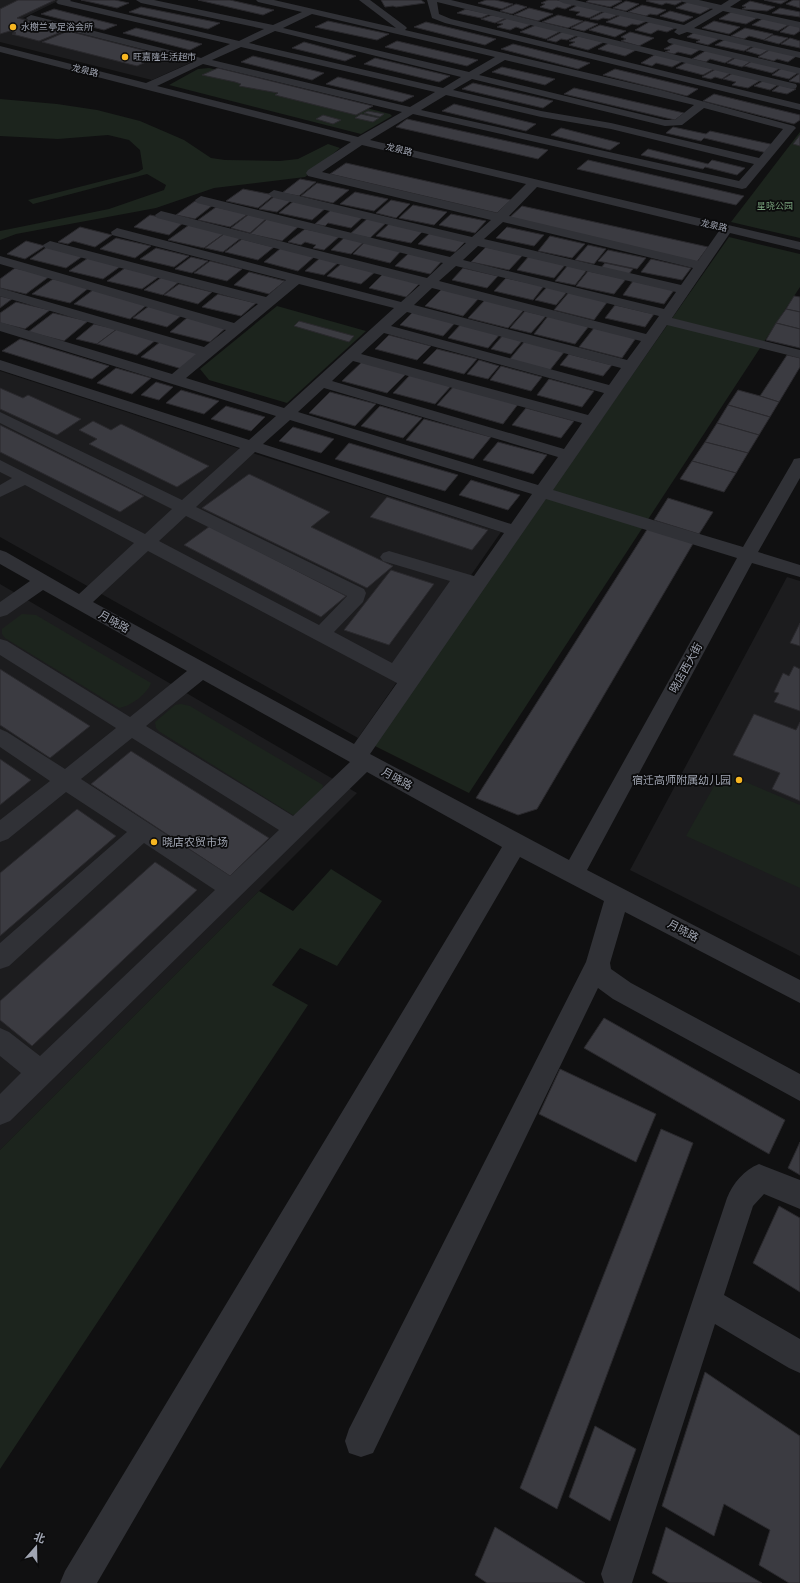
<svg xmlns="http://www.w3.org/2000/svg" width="800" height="1583" font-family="'Varela Round','Noto Sans SC',sans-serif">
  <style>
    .built { fill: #1c1c1e }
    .green { fill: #1c241d }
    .building { fill: #3b3b41; stroke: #2a292d }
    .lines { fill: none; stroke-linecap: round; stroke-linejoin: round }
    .minor { fill: #303136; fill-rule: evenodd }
    .poi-dot { fill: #f7b621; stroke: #0b0b0c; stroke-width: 1.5 }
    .labels { text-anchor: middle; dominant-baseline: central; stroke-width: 3.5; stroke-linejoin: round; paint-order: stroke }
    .far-poi-label { font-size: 9px; fill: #a0a5b2; stroke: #0b0b0c; text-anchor: start }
    .far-street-label { font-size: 9px; fill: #a0a5b2; stroke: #0b0b0c }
    .far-park-label { font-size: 9px; fill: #769f7a; stroke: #0b0b0c }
    .street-label { font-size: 11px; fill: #a0a5b2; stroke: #0b0b0c }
    .poi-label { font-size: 11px; fill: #a0a5b2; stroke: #0b0b0c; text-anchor: end }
  </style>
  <rect width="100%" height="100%" fill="#101011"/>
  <g class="built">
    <path d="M0 0H60L23 18 192 62 152 80 0 42Z"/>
    <path d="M0 371 237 448 501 532 358 738 0 537Z"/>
    <path d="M787 577 800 581V956L630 870Z"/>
    <path d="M0 584 357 793 0 1150Z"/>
  </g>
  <g class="green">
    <path d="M209 68 390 114 392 116 361 134 169 85 198 69Z"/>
    <path d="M0 99 57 104 97 110 140 121 184 140 211 158 225 160 280 161 298 159 328 144 340 148 305 177 214 188 156 208 16 234 0 240V231L109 209 164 190 166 185 147 174 33 204 28 200 138 172 143 169 140 150 129 140 108 135 58 139 0 136Z"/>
    <path d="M800 132V238L731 222Z"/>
    <path d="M729 237 800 254V287L469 793 373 745Z"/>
    <path d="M277 306 366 331 287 403 209 380 200 369Z"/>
    <path d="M22 614 36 615 151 683C147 694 131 706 119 708L5 638 2 634V629Z"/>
    <path d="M181 704 190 706 323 785 322 793 301 813 293 815 160 732 156 728 155 722 175 705Z"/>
    <path d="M722 772 800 805V888L686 836Z"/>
    <path d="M331 869 382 901 337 966 300 948 272 985 308 1005 0 1469V1150L259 891 293 911Z"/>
  </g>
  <g class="building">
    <path d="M18 0H55L17 18 66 30 39 41 12 34 16 33 10 31 0 34V9Z"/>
    <path d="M81 0H115L129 3 117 8Z"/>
    <path d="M198 0H230L274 10 263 15Z"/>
    <path d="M381 0H421L425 3 396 7 393 6 385 7Z"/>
    <path d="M486 0H495L513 4 502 9 478 3Z"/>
    <path d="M548 0H557L575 4 565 9 557 7 552 10 540 7 545 4 541 3Z"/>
    <path d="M589 0H619L622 1 610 7 586 2Z"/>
    <path d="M649 0H681L683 1 675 5 666 3 662 5 646 1Z"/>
    <path d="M764 0H788L781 4Z"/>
    <path d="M793 0H800V8L786 4Z"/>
    <path d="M626 1 639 4 626 11 613 8Z"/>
    <path d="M750 1 775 7 767 11 742 9 746 7 742 6Z"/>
    <path d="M688 2 713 7 700 14 676 8Z"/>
    <path d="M516 4 527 7 512 14 500 11Z"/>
    <path d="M578 5 603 11 589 18 576 15 580 12 569 10Z"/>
    <path d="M642 5 666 10 657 15 650 14 646 16 628 12Z"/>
    <path d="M141 7 220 23 208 29 129 12Z"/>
    <path d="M529 8 553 14 538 21 514 15Z"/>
    <path d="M780 8 800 12V17L772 13Z"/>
    <path d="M54 9 117 25 104 30 41 14Z"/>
    <path d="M466 9 490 14 481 18 457 13Z"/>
    <path d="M606 11 620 14 609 19 603 18 598 20 590 19Z"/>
    <path d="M670 11 693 17 683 22 660 16Z"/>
    <path d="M733 11 759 17 746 24 719 19Z"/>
    <path d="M492 15 506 18 495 23 481 19Z"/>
    <path d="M558 15 583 21 568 28 542 22Z"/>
    <path d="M621 15 647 21 638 25 632 24 626 27 606 22Z"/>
    <path d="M508 18 532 24 522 29 516 27 510 30 497 27 503 24 497 23Z"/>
    <path d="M764 18 790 24 778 31 752 25Z"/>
    <path d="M328 21 389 34 377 40 315 27Z"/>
    <path d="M585 21 598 24 584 31 571 28Z"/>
    <path d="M651 21 677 27 667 32 658 30 651 34 635 30Z"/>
    <path d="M714 21 740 27 729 34 702 28Z"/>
    <path d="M426 22 496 39 485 45 414 27Z"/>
    <path d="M791 24 800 26V31L794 35 780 32Z"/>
    <path d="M536 25 561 31 546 39 520 32Z"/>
    <path d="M600 25 626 31 615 37 589 30Z"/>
    <path d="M136 28 202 44 190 50 123 33Z"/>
    <path d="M745 28 773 34 764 40 749 36 744 39 731 36Z"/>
    <path d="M68 31 162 55 137 66 42 42Z"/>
    <path d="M564 31 578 35 567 40 561 39 556 42 547 40Z"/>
    <path d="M630 32 654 38 639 46 621 41 626 39 621 37Z"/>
    <path d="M695 32 721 38 708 45 696 42 700 40 687 37Z"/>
    <path d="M773 35 788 38 779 44 764 40Z"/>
    <path d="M579 36 604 42 588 50 569 45 575 42 569 41Z"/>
    <path d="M790 38 800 41V48L781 44Z"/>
    <path d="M726 39 754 45 744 51 715 45Z"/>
    <path d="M397 41 478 60 467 66 385 47Z"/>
    <path d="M304 42 356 56 345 61 292 48Z"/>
    <path d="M609 43 636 50 625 56 598 49Z"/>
    <path d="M675 43 701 49 691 55 678 52 674 54 665 52 670 50 664 49Z"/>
    <path d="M513 44 590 63 578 69 501 49Z"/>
    <path d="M755 46 770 49 760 55 746 51Z"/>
    <path d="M771 49 798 55 788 62 777 59 774 61 758 57Z"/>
    <path d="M707 50 735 57 725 63 710 59 706 62 692 59Z"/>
    <path d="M656 54 683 61 672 67 656 63 652 66 641 63Z"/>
    <path d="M253 56 324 73 312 80 241 62Z"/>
    <path d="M737 57 752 61 742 67 727 63Z"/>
    <path d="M375 58 450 76 439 82 364 64Z"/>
    <path d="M752 61 780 68 772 73 744 66Z"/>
    <path d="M687 62 714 69 703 75 676 68Z"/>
    <path d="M502 67 555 79 545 85 492 72Z"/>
    <path d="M218 68 373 106 356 115 275 95 278 93 239 86 241 84 235 82 202 75Z"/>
    <path d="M782 68 799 72 789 79 772 75Z"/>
    <path d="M615 69 698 89 687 96 603 75Z"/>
    <path d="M716 69 732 72 722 79 715 77 711 79 702 77Z"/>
    <path d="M733 73 761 80 748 88 732 85 736 82 723 79Z"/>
    <path d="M800 73V83L789 81Z"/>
    <path d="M338 77 414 96 402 102 326 84Z"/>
    <path d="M763 81 779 84 770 90 754 86Z"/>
    <path d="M473 83 553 101 543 108 462 89Z"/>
    <path d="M780 85 796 89 787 94 772 91Z"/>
    <path d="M574 88 684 113 675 120 564 94Z"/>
    <path d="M714 94 800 115V120L794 124 703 101Z"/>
    <path d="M454 104 536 124 526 131 442 111Z"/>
    <path d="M368 111 384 114 380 117 364 113Z"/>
    <path d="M361 114 379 118 373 122 355 118Z"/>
    <path d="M323 115 341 120 333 124 316 119Z"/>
    <path d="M407 119 548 150 538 159 396 127Z"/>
    <path d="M673 127 706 134 710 131 775 145 767 153 704 138 701 141 666 133Z"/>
    <path d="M561 128 620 143 610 150 551 135Z"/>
    <path d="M800 135V146L793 144Z"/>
    <path d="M648 149 708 164 712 160 745 168 737 175 705 167 703 169 641 155Z"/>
    <path d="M588 160 744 196 736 205 577 169Z"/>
    <path d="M346 163 511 200 497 213 330 174Z"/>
    <path d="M300 179 316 182 299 196 282 193Z"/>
    <path d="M317 183 349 190 333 203 301 196Z"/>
    <path d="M243 189 274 195 258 208 226 201Z"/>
    <path d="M355 192 388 199 374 211 340 204Z"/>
    <path d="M276 195 293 199 277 212 259 209Z"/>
    <path d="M295 200 327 207 312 220 279 213Z"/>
    <path d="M391 200 410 204 396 218 376 213Z"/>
    <path d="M195 201 213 205 195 219 176 215Z"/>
    <path d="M413 205 447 212 434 225 399 218Z"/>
    <path d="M522 206 708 247 697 262 509 218Z"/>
    <path d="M216 207 248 214 230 227 198 220Z"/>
    <path d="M332 209 364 216 351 228 328 223 325 226 315 224Z"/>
    <path d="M249 214 267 218 250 233 231 228Z"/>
    <path d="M451 214 486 221 475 233 439 225Z"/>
    <path d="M150 215 184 222 169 235 134 227Z"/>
    <path d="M368 218 387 222 370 238 350 234Z"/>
    <path d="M267 219 299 226 282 241 250 234Z"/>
    <path d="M390 223 424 230 411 243 376 236Z"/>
    <path d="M189 225 225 233 204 248 168 240Z"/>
    <path d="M80 227 112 235 95 247 73 241 68 244 58 242Z"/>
    <path d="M507 227 544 235 534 246 496 238Z"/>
    <path d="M305 229 340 236 324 250 313 248 316 245 305 242 301 245 288 242Z"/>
    <path d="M430 233 466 241 455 252 418 244Z"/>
    <path d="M224 234 241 238 223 252 205 248Z"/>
    <path d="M550 236 585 244 572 258 538 251Z"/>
    <path d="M345 237 365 241 351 254 331 250Z"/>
    <path d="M116 238 151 246 135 258 100 249Z"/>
    <path d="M242 239 274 247 258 260 225 252Z"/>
    <path d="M26 241 45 246 25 259 7 254Z"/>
    <path d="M365 242 402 250 390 263 353 254Z"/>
    <path d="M588 245 606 249 594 264 575 260Z"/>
    <path d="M47 247 83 256 66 268 30 259Z"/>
    <path d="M486 247 523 255 509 270 471 262Z"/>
    <path d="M156 248 189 256 174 267 140 259Z"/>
    <path d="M281 248 315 256 298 271 264 262Z"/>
    <path d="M608 250 646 258 637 269 598 261Z"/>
    <path d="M409 253 443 260 430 274 395 266Z"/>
    <path d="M529 256 566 264 554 278 517 270Z"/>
    <path d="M191 257 208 261 192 273 175 269Z"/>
    <path d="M88 258 121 266 103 279 69 271Z"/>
    <path d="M320 258 339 262 324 275 305 271Z"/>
    <path d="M651 259 691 268 682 280 641 272Z"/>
    <path d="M210 261 242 269 227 281 194 273Z"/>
    <path d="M605 263 633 269 628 275 600 269Z"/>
    <path d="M341 264 375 272 361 284 327 276Z"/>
    <path d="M568 265 587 270 575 285 555 281Z"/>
    <path d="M15 268 50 276 26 294 0 288V279Z"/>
    <path d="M125 268 160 276 142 289 107 281Z"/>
    <path d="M463 268 498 276 487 288 452 280Z"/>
    <path d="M588 271 626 279 614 294 576 286Z"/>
    <path d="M249 272 285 281 269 294 234 285Z"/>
    <path d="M383 274 420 283 406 297 369 288Z"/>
    <path d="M162 277 180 281 163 295 144 290Z"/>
    <path d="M506 278 544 286 533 300 494 291Z"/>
    <path d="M53 279 90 287 70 303 32 294Z"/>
    <path d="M633 281 674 290 664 304 623 295Z"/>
    <path d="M179 284 212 292 198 304 164 295Z"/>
    <path d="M547 287 567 292 556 305 535 300Z"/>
    <path d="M442 289 479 298 463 316 425 306Z"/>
    <path d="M93 290 148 304 130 319 74 304Z"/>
    <path d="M569 292 608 301 594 320 554 310Z"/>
    <path d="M218 294 256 303 241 316 202 307Z"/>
    <path d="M0 296 12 299 0 308Z"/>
    <path d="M794 296 800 297V312L786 309Z"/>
    <path d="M485 300 524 310 508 328 468 318Z"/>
    <path d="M16 302 50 310 25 329 0 323V313Z"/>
    <path d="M615 305 654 314 645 327 605 318Z"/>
    <path d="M149 306 182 315 167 327 133 318Z"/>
    <path d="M786 309 800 312V329L776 323Z"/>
    <path d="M414 311 456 322 443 336 400 325Z"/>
    <path d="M525 311 546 316 531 333 510 328Z"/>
    <path d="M53 313 88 321 64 341 28 332Z"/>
    <path d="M548 316 589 326 575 344 534 334Z"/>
    <path d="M188 317 227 327 210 342 170 332Z"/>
    <path d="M299 321 354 336 349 342 294 326Z"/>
    <path d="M462 323 501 333 488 348 448 338Z"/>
    <path d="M776 323 800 329V348L766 340Z"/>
    <path d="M94 324 117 329 97 344 76 339Z"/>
    <path d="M594 328 636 338 622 358 579 347Z"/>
    <path d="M117 329 156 340 137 355 97 344Z"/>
    <path d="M389 335 431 346 417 360 375 349Z"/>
    <path d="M503 335 523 340 511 354 491 349Z"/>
    <path d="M20 339 109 366 92 379 2 351Z"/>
    <path d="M525 341 565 351 550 370 509 360Z"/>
    <path d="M160 342 200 353 182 369 141 357Z"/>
    <path d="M437 349 477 359 464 374 423 363Z"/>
    <path d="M569 354 612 365 603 376 560 365Z"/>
    <path d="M787 355 800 358V367L779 402 760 396Z"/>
    <path d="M479 360 499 366 488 379 467 374Z"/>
    <path d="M363 361 407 373 387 393 342 381Z"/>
    <path d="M501 366 542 377 531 391 490 380Z"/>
    <path d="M116 368 151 378 132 394 97 383Z"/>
    <path d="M411 374 452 385 435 404 393 393Z"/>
    <path d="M549 379 594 391 582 407 537 395Z"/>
    <path d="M156 382 173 387 159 400 141 395Z"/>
    <path d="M454 386 519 403 503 424 437 405Z"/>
    <path d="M0 388 23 398 28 395 81 419 57 435 0 409Z"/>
    <path d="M181 390 219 401 204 414 166 403Z"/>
    <path d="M738 390 760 396 779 402 770 417 728 405Z"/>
    <path d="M330 392 376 404 355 426 309 413Z"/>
    <path d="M728 405 770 417 759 435 717 423Z"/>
    <path d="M226 406 265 417 251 431 211 419Z"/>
    <path d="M380 406 422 418 403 438 361 426Z"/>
    <path d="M526 408 574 421 561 438 512 425Z"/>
    <path d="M424 419 491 437 473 459 406 440Z"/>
    <path d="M93 421 111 430 121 424 209 466 177 487 89 444 97 439 79 430Z"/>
    <path d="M717 423 759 435 748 453 705 442Z"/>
    <path d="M0 425 144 496 120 512 0 452Z"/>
    <path d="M293 427 334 439 321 453 279 441Z"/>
    <path d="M498 442 547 455 533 474 483 460Z"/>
    <path d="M705 442 748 453 736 473 692 461Z"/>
    <path d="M349 443 458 475 445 491 335 459Z"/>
    <path d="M692 461 736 473 724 492 680 479Z"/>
    <path d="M249 474 330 512 311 527 393 566 367 588 202 508Z"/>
    <path d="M471 480 520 495 508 510 459 495Z"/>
    <path d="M387 497 488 530 472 550 370 517Z"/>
    <path d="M668 498 713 512 699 534 654 520Z"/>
    <path d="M210 526 346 596 321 617 184 545Z"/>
    <path d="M648 528 694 542 537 809 518 815 476 798Z"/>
    <path d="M391 570 434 584 389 645 344 630Z"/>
    <path d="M800 623V646L790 643Z"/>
    <path d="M794 666 800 669V711L774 702 779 693 774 692 783 673 789 676Z"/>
    <path d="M0 669 90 726 50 758 0 725Z"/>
    <path d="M754 714 796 730 800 722V801L772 789 780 773 733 755Z"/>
    <path d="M131 751 269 838 230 876 91 784Z"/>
    <path d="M0 759 31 780 0 805Z"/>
    <path d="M77 809 116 836 0 936V873Z"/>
    <path d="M155 862 197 890 32 1046 0 1020V1001Z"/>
    <path d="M604 1018 785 1120 769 1154 584 1048Z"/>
    <path d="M560 1069 656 1114 636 1162 539 1114Z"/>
    <path d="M661 1129 693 1143 557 1509 520 1488Z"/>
    <path d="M800 1142V1175L788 1168Z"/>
    <path d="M779 1206 800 1218V1292L753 1263Z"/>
    <path d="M705 1372 800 1436V1583H789L759 1565 770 1530 724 1504 714 1536 662 1506Z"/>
    <path d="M595 1426 636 1449 610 1521 569 1497Z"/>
    <path d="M495 1527 585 1583H487L475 1575Z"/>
    <path d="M666 1527 762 1583H669L652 1573Z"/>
  </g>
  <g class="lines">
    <g class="minor">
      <path d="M58 0H71L70 1 239 41 264 29 141 3 136 0H154L273 25 302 12 258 2 256 0H274L396 28 359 0H370L405 26 407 28 405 30 661 90 794 126 796 128 794 130 746 188 742 189 413 114 370 140 800 242V250L730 233 672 318 800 350V358L667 325 553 490 743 547 792 463 794 459 800 458V478L758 552 800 565V577L752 563 587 870 800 980V1003L625 912 610 963 611 969 631 983 800 1074V1101L613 999 598 988 373 1453 361 1457 349 1453 345 1441 349 1429 586 962 604 901 520 857 97 1583H60L65 1571 502 847 367 772 10 1121 0 1125V1094L21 1073 0 1056V1028L9 1032 40 1056 215 890 144 843 9 966 0 969V943L127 832 66 792 8 839 0 842V820L50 781 0 747V729L7 732 65 769 116 728 0 655V639L7 641 130 717 187 671 43 590 7 615 0 617V602L30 581 0 564V550L6 552 79 594 134 543 25 485 0 497V485L12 478 0 472V460L145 534 172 509 0 423V412L182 500 240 448 0 370V360L249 440 276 416 0 331V322L172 374 196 354 0 296V288L204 347 226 330 0 264V256L234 323 258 304 45 248 43 245 50 241 266 297 286 280 112 235 111 232 117 228 401 302 420 285 157 218 155 215 161 211 427 278 443 263 197 203 195 200 201 196 450 257 466 243 274 198 268 194 274 190 472 237 491 220 308 176 306 173 308 170 351 142 0 52V46L146 83 193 62 28 20 26 18 31 15 201 58 230 44 58 4 56 2ZM312 14 495 57 469 72 283 28ZM275 31 461 77 443 88 249 43ZM241 47 435 92 410 107 212 60ZM505 60 694 105 675 120H665L479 75ZM203 64 402 112 358 137 157 86ZM472 79 665 126 682 125 704 108 783 129 759 158 611 123 541 111 453 90ZM446 95 541 117 611 129 754 164 739 181 421 110ZM362 145 526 184 497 213 322 172ZM537 187 719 231 698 261 509 216ZM503 222 693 268 681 285 484 239ZM478 246 676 292 664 309 463 260ZM456 266 659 316 646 334 439 281ZM299 284 394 308 284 408 186 378ZM432 288 641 341 627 360 414 305ZM407 312 621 368 609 385 391 326ZM384 333 604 393 588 415 361 354ZM353 361 582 423 564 449 332 381ZM324 388 558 457 538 485 298 412ZM290 420 532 494 511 524 263 444ZM255 452 504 533 474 576 389 551 383 553 380 557 383 561 450 581 392 663 334 632 363 602 366 593 364 589 196 507ZM546 499 737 558 569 860 370 754ZM186 516 347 596 319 625 159 541ZM148 551 397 683 354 744 93 602ZM203 680 350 762 293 816 146 726ZM132 738 279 830 230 876 81 779Z"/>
      <path d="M427 0H451L796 84 797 86 796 88 792 89 437 2 439 14 451 19 800 104V110L445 23 432 18Z"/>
      <path d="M558 0H575L684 25 713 9 683 2 681 0H699L721 5 729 0H741L730 7 800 22V28L723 11 694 28 800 52V58L687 32 679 35 674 32 677 29 563 3Z"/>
      <path d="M672 38 800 68V74L669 43 667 41 669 39Z"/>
      <path d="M759 1164 800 1180V1209L764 1194 753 1206 724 1295 800 1339V1373L789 1368 715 1324 632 1583H604L601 1574 727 1198C733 1183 744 1170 759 1164Z"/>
    </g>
  </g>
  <g class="poi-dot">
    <circle cx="13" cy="27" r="4"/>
    <circle cx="125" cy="57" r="4"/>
    <circle cx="739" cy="780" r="4"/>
    <circle cx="154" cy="842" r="4"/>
  </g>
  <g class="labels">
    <g class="far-poi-label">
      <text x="21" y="27">水榭兰亭足浴会所</text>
      <text x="133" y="57">旺嘉隆生活超市</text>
    </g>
    <g class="far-street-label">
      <text transform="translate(85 71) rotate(14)">龙泉路</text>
      <text transform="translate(399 150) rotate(14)">龙泉路</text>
      <text transform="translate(714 226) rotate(13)">龙泉路</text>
    </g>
    <g class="far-park-label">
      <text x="775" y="206">星晓公园</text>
    </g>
    <g class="street-label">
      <text transform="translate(114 622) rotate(29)">月晓路</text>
      <text transform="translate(686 668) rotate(-61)">晓店西大街</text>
      <text transform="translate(397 779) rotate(29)">月晓路</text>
      <text transform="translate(683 931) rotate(28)">月晓路</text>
    </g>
    <g class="poi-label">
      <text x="731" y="780">宿迁高师附属幼儿园</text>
      <text x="162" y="842" text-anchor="start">晓店农贸市场</text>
    </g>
  </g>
  <g transform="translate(36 1547) rotate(20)" stroke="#0b0b0c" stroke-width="3" paint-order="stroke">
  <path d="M0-3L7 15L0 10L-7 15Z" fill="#a0a5b2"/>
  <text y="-6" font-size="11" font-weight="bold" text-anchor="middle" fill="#a0a5b2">北</text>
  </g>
</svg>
